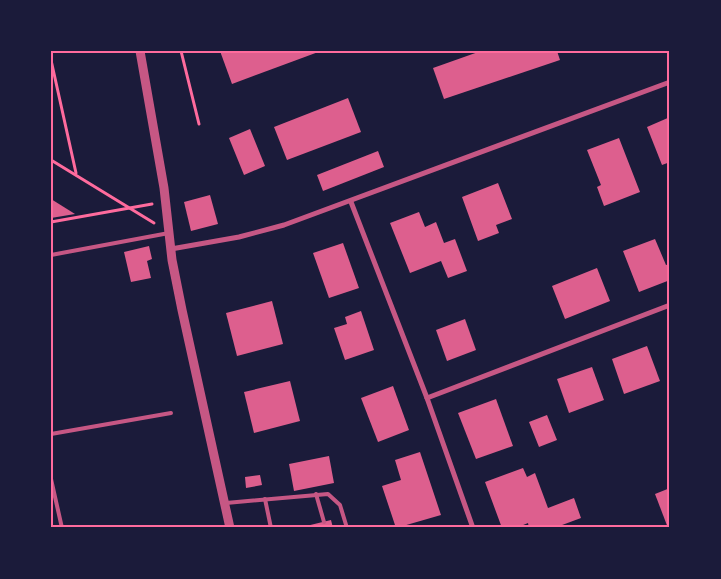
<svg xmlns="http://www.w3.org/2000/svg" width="721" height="579" font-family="Bitter,serif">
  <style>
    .building { fill: #dd5f8e }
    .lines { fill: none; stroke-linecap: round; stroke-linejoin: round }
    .path { stroke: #ff6b9d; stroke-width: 3 }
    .service { stroke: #c65784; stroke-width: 4 }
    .minor { stroke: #c65784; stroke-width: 5 }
    .tertiary { stroke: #c65784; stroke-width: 9 }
    .neatline { fill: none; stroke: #ff6b9d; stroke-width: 2 }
  </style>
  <rect width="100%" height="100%" fill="#1b1b3a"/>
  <g class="building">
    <path d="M220 51H321L232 84Z"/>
    <path d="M481 51H557L560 60 444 99 433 68Z"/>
    <path d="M348 98 361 132 287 160 274 127Z"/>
    <path d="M670 117V162L662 165 647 127Z"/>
    <path d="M250 129 265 166 244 175 229 138Z"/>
    <path d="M619 138 640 192 604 206 597 187 601 185 587 150Z"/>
    <path d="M378 151 384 167 323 191 317 175Z"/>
    <path d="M498 183 512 219 496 225 499 233 478 241 462 197Z"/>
    <path d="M210 195 218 224 191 231 184 202Z"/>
    <path d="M51 199 75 214 51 218Z"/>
    <path d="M419 212 425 227 436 222 444 243 455 239 467 271 448 278 441 261 410 273 390 223Z"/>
    <path d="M655 239 666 265 670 264V280L639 292 623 251Z"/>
    <path d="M343 243 359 288 329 298 313 253Z"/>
    <path d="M149 246 152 259 147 261 151 278 131 282 124 252Z"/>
    <path d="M597 268 610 301 565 319 552 286Z"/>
    <path d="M272 301 283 344 237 356 226 313Z"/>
    <path d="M361 311 374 350 345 360 334 328 347 324 345 317Z"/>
    <path d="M465 319 476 350 447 361 436 330Z"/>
    <path d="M647 346 660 381 624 394 612 359Z"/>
    <path d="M592 367 604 400 569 413 557 379Z"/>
    <path d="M290 381 300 421 254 433 244 392Z"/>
    <path d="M393 386 409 430 378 442 361 398Z"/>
    <path d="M496 399 513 446 476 459 458 413Z"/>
    <path d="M547 415 557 440 539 447 529 422Z"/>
    <path d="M420 452 441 515 396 528 382 486 401 480 395 460Z"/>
    <path d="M329 456 334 483 294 491 289 464Z"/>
    <path d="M523 468 527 477 535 473 548 508 574 498 581 518 554 528H529L528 523 516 528H502L485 482Z"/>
    <path d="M260 475 262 485 246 488 245 477Z"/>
    <path d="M670 488V528H668L655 494Z"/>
    <path d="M331 520 333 528H302V527Z"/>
  </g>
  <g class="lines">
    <g class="path">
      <path d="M181 51 199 124"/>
      <path d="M51 60 76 173"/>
      <path d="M51 160 154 223"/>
      <path d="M51 222 152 204"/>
    </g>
    <g class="service">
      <path d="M51 255 169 233"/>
      <path d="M51 434 171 413"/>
      <path d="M51 479 62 528"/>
      <path d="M316 494 324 522"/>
      <path d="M265 499 271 528"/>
      <path d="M226 503 328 494 340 505 347 528"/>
    </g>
    <g class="minor">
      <path d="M351 202 427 398 473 528"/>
      <path d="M171 249 239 237 284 225 670 82"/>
      <path d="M427 398 670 305"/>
    </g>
    <path class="tertiary" d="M140 51 164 188 172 260 182 310 230 528"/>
  </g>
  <rect width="721" height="579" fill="none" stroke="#1b1b3a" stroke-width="105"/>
  <rect x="52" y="52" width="616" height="474" class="neatline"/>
</svg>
